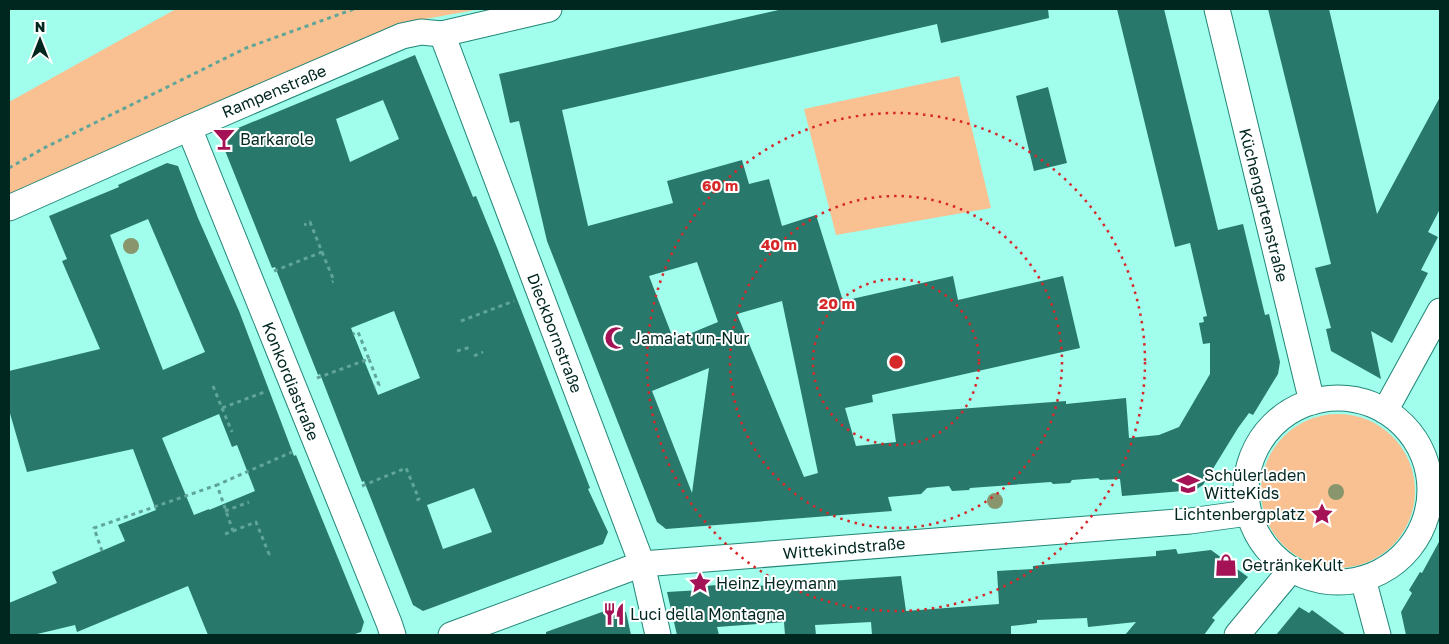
<svg xmlns="http://www.w3.org/2000/svg" width="1449" height="644" font-family="'Golos Text',sans-serif">
  <style>
    .green { fill: #f9c192 }
    .building { fill: #28786b; fill-rule: evenodd }
    .lines { fill: none; stroke-linecap: round; stroke-linejoin: round }
    .street-casing { stroke: #218677; stroke-width: 27 }
    .path { stroke: #5fa598; stroke-width: 3; stroke-dasharray: 4 4; stroke-linecap: butt }
    .street { stroke: #fff; stroke-width: 25 }
    .tree { fill: #89966d }
    .ring { fill: none; stroke: #d62828; stroke-width: 2.5; stroke-dasharray: 2.5 5 }
    .labels { text-anchor: middle; dominant-baseline: central; stroke-width: 4; stroke-linejoin: round; paint-order: stroke }
    .street-label { font-size: 16px; fill: #002620; stroke: #fff }
    .poi-label { font-size: 16px; fill: #002620; stroke: #fff; text-anchor: start }
    .centre { fill: #d62828; stroke: #fff; stroke-width: 2.5 }
    .ring-label { font-size: 15px; text-anchor: middle; font-weight: bold; fill: #d62828; stroke: #fff; stroke-width: 4; stroke-linejoin: round; paint-order: stroke }
  </style>
  <rect width="100%" height="100%" fill="#a1fdec"/>
  <g class="green">
    <path d="M176 9H480C452 15 424 18 396 25L9 196V102Z"/>
    <path d="M959 76 991 208 836 235 804 109Z"/>
    <circle cx="1338" cy="491" r="77"/>
  </g>
  <g class="building">
    <path d="M783 9H1048L1049 18 941 43 937 24 562 110 588 226 673 203 667 181 742 160 749 184 769 179 782 226 816 215 843 301 953 276 958 300 1063 276 1080 348 872 395 873 402 845 408 856 446 896 442 892 414 1066 401V404L1126 398 1129 438 1159 435 1179 427 1210 374V343L1203 344 1199 323 1204 322 1203 317 1207 316 1190 243 1175 247 1117 9H1164L1218 230 1243 224 1265 315 1269 314 1280 362 1278 374 1253 415 1249 413 1238 428 1203 485 1195 490 1122 496 1120 479 1100 480 1098 478 1072 480 1070 483 1053 484 1051 482 970 488 969 490 952 491 949 486 927 488 921 494 888 497 892 511 666 529 657 522 547 241 519 121 510 123 499 74ZM697 262 718 322 677 339 676 337 673 338 649 276ZM782 301 818 473 804 477 737 314ZM709 368 692 493 652 391Z"/>
    <path d="M1268 9H1329L1377 214 1440 97V209L1428 232 1438 237 1421 270 1428 273 1392 343 1371 331 1381 379 1331 351 1326 329 1331 328 1315 268 1331 264Z"/>
    <path d="M415 55 473 197 476 196 498 250 590 488 588 489 608 532 603 544 423 611 413 605 364 481 362 482 320 374 318 375 275 267 272 268 222 143 226 133ZM383 100 399 139 350 162 336 119ZM394 311 420 378 378 395 351 328ZM474 488 492 532 443 549 427 505Z"/>
    <path d="M1048 87 1067 163 1034 171 1016 96Z"/>
    <path d="M167 163 178 166 198 218 239 311 294 456 296 455 364 622 361 632 352 635H208L188 586 77 632 75 625 33 635H9V603L57 583 52 572 125 541 118 525 156 510 133 449 27 472 9 410V371L100 349 62 261 67 259 49 216 119 187 118 185ZM148 219 205 352 163 370 110 235ZM219 414 232 447 237 445 255 491 209 510V509L194 515 162 438Z"/>
    <path d="M1440 540V635H1406L1401 612 1412 593 1409 590 1420 572 1422 573Z"/>
    <path d="M1176 549 1178 554 1211 550 1248 577 1212 618 1215 620 1204 635H1125L1136 622 1088 627 1087 618 1037 620V623L1011 626V635H872L871 622 815 625 816 635H785L784 622 717 627 719 635H677L667 592 701 590 705 586 741 583 744 587 901 576 906 611 999 604 997 571 1033 569V566L1052 564 1156 556V551Z"/>
    <path d="M616 607 626 612 631 635H546V632Z"/>
    <path d="M1299 607 1309 613 1312 610 1346 635H1276Z"/>
  </g>
  <g class="lines">
    <defs>
      <g id="street">
        <path d="M1217 9 1312 402"/>
        <path d="M442 34 642 564 658 635"/>
        <path d="M189 128 389 623 393 635"/>
        <path d="M9 208 189 128 402 36 421 32 442 34 549 9"/>
        <circle cx="1338" cy="490" r="92"/>
        <path d="M1385 411 1440 311"/>
        <path d="M1363 579 1378 635"/>
        <path d="M451 635 642 564 1190 521 1248 513"/>
        <path d="M1237 635 1291 570"/>
      </g>
    </defs>
    <use href="#street" class="street-casing"/>
    <g class="path">
      <path d="M9 168 44 148 246 48 354 9"/>
      <path d="M322 252 334 281 332 282"/>
      <path d="M274 271 322 252 310 222 304 225"/>
      <path d="M461 321 514 301"/>
      <path d="M457 351 471 347"/>
      <path d="M474 356 483 352"/>
      <path d="M369 359 379 385 374 387"/>
      <path d="M317 378 369 359 358 332 353 334"/>
      <path d="M213 386 222 408 267 391"/>
      <path d="M222 408 232 432"/>
      <path d="M362 486 406 468 419 499 415 501"/>
      <path d="M225 511 249 502"/>
      <path d="M233 531 256 522 269 554 265 556"/>
      <path d="M225 534 233 531 217 485 292 452"/>
      <path d="M102 551 94 528 217 485"/>
    </g>
    <use href="#street" class="street"/>
  </g>
  <g class="tree">
    <circle cx="131" cy="246" r="8"/>
    <circle cx="1336" cy="492" r="8"/>
    <circle cx="995" cy="501" r="8"/>
  </g>
  <g class="ring">
    <circle cx="896" cy="362" r="83"/>
    <circle cx="896" cy="362" r="166"/>
    <circle cx="896" cy="362" r="249"/>
  </g>
  <defs>
    <symbol id="bar-bare" viewBox="-9 -9 18 18"><path d="M-6-5H6L.8 .8V4.5H3.5V6h-7V4.5H-.8V.8Z" fill="#a41356" stroke="#fff" stroke-width="2.5" paint-order="stroke"/></symbol>
    <symbol id="mosque-bare" viewBox="-9 -9 18 18"><path d="M3.5-4.9A6 6 0 1 0 3.5 4.9A5 5 0 1 1 3.5-4.9Z" fill="#a41356" stroke="#fff" stroke-width="2.5" paint-order="stroke"/></symbol>
    <symbol id="school-bare" viewBox="-9 -9 18 18"><path d="M0-5L7-2L0 1L-7-2ZM-4 1L0 2.5L4 1V4Q0 6-4 4Z" fill="#a41356" stroke="#fff" stroke-width="2.5" paint-order="stroke"/></symbol>
    <symbol id="sight-bare" viewBox="-9 -9 18 18"><path d="M0-6L1.8-2.2L6-1.7L2.9 1.2L3.7 5.4L0 3.3L-3.7 5.4L-2.9 1.2L-6-1.7L-1.8-2.2Z" fill="#a41356" stroke="#fff" stroke-width="2.5" paint-order="stroke"/></symbol>
    <symbol id="shop-bare" viewBox="-9 -9 18 18"><path d="M-5-2.5h2.3a2.7 3.5 0 0 1 5.4 0H5L5.5 6h-11ZM-1.5-2.5h3a1.5 2.3 0 0 0-3 0Z" fill="#a41356" stroke="#fff" stroke-width="2.5" paint-order="stroke"/></symbol>
    <symbol id="restaurant-bare" viewBox="-9 -9 18 18"><path d="M-5-6h1v4h1v-4h1v4h1v-4h1v5L-1.5 .5V6h-2V.5L-5-1ZM5-6V6H3V1.5H1.5Q1.5-4 5-6Z" fill="#a41356" stroke="#fff" stroke-width="2.5" paint-order="stroke"/></symbol>
  </defs>
  <g fill-rule="evenodd">
    <use href="#bar-bare" x="208" y="123" width="32" height="32"/>
    <use href="#mosque-bare" x="600" y="322" width="32" height="32"/>
    <use href="#school-bare" x="1172" y="468" width="32" height="32"/>
    <use href="#sight-bare" x="1306" y="498" width="32" height="32"/>
    <use href="#shop-bare" x="1210" y="549" width="32" height="32"/>
    <use href="#sight-bare" x="684" y="567" width="32" height="32"/>
    <use href="#restaurant-bare" x="598" y="598" width="32" height="32"/>
  </g>
  <g class="labels">
    <g class="street-label">
      <text transform="translate(274 91) rotate(-23)">Rampenstraße</text>
      <text transform="translate(1264 205) rotate(76)">Küchengartenstraße</text>
      <text transform="translate(555 333) rotate(69)">Dieckbornstraße</text>
      <text transform="translate(291 381) rotate(68)">Konkordiastraße</text>
      <text transform="translate(844 548) rotate(-5)">Wittekindstraße</text>
    </g>
    <g class="poi-label">
      <text x="240" y="139">Barkarole</text>
      <text x="632" y="338">Jama'at un-Nur</text>
      <text x="1204" y="475">Schülerladen<tspan x="1204" dy="18">WitteKids</tspan></text>
      <text x="1305" y="514" text-anchor="end">Lichtenbergplatz</text>
      <text x="1242" y="565">GetränkeKult</text>
      <text x="716" y="583">Heinz Heymann</text>
      <text x="630" y="614">Luci della Montagna</text>
    </g>
  </g>
  <circle cx="896" cy="362" r="8" class="centre"/>
  <g class="ring-label">
    <text x="720" y="191">60 m</text>
    <text x="779" y="250">40 m</text>
    <text x="837" y="309">20 m</text>
  </g>
  <rect width="1449" height="644" fill="none" stroke="#002620" stroke-width="20"/>
  <g transform="translate(40 40)" stroke="#ffffff" stroke-width="4" paint-order="stroke">
  <path d="M0-4L9 19L0 12L-9 19Z" fill="#002620"/>
  <text y="-8" font-size="14" font-weight="bold" text-anchor="middle" fill="#002620">N</text>
  </g>
</svg>
